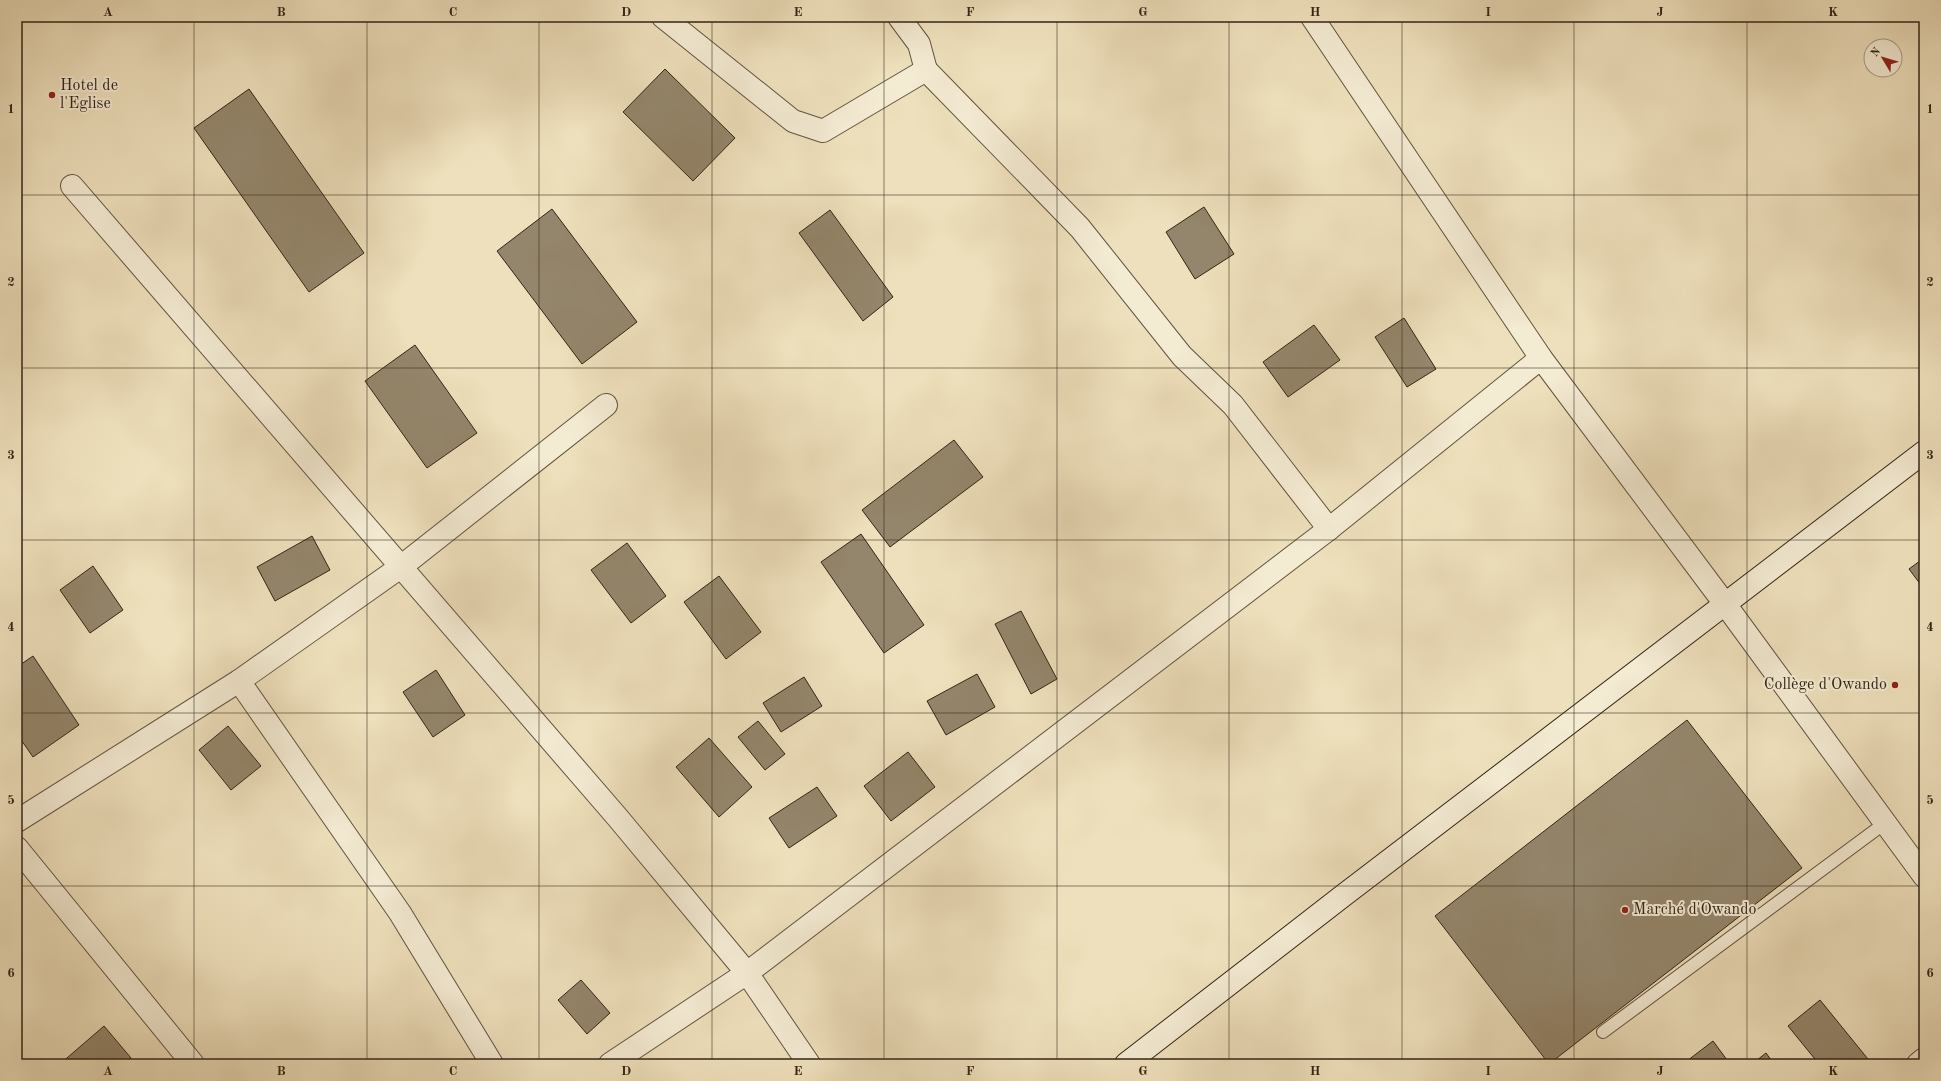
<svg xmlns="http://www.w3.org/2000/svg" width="1941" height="1081" font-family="'Old Standard TT',serif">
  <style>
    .building { fill: #94866c; stroke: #322416 }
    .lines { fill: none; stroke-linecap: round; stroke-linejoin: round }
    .lane-casing { stroke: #615340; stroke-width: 14 }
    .street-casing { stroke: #615340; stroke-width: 24 }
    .secondary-casing { stroke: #322416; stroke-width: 24 }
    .lane { stroke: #f4ebd3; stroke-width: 12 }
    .street { stroke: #f4ebd3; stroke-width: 22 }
    .secondary { stroke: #f4ebd3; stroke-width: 22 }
    .grid { fill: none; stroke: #322416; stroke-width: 1; stroke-opacity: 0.55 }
    .poi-dot { fill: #8f2418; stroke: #f4ebd3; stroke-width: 1.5 }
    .labels { text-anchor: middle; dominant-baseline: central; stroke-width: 4; stroke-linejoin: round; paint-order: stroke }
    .poi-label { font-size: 16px; fill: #322416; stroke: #f4ebd3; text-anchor: start }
    .neatline { fill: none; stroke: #322416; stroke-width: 1.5 }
    .grid-label { font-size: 13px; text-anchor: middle; font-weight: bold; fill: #322416 }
  </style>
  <rect width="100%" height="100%" fill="#eee0bc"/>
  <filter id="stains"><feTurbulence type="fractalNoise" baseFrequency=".005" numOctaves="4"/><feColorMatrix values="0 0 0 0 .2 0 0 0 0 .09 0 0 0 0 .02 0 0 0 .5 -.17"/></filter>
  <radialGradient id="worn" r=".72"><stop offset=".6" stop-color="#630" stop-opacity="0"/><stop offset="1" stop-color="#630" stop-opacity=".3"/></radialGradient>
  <g class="building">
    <path d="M665 69 735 138 693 181 623 112Z"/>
    <path d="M249 89 364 253 309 292 194 128Z"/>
    <path d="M1204 207 1234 254 1195 279 1166 232Z"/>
    <path d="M552 209 637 322 582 364 497 251Z"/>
    <path d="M830 210 893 297 863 321 799 233Z"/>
    <path d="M1404 318 1436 369 1407 387 1375 337Z"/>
    <path d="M1314 325 1340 360 1288 397 1263 362Z"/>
    <path d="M415 345 477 433 427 468 365 381Z"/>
    <path d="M954 440 983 477 890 547 862 510Z"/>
    <path d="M861 534 924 625 884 653 821 562Z"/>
    <path d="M312 536 330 570 275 601 257 567Z"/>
    <path d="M627 543 666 596 631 623 591 570Z"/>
    <path d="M1924 558V589L1909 569Z"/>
    <path d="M93 566 123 610 90 633 60 590Z"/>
    <path d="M719 576 761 632 726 659 684 602Z"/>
    <path d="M1021 611 1057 679 1031 694 995 624Z"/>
    <path d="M33 656 79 725 33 757 17 734V667Z"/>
    <path d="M436 670 465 715 433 737 403 692Z"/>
    <path d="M977 674 995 707 946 735 927 701Z"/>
    <path d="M804 677 822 706 781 732 763 703Z"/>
    <path d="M1687 720 1802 868 1549 1064 1435 916Z"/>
    <path d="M758 721 785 754 765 770 738 737Z"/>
    <path d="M228 726 261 766 231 790 199 750Z"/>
    <path d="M709 738 752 787 719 817 676 767Z"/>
    <path d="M908 752 935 787 891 821 864 786Z"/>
    <path d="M817 787 837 816 789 848 769 818Z"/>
    <path d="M581 980 610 1013 587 1034 558 1000Z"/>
    <path d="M1820 1000 1872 1064H1819L1788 1026Z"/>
    <path d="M104 1026 131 1058 124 1064H60Z"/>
    <path d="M1713 1041 1730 1064H1683Z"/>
    <path d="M1766 1053 1774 1064H1752Z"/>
  </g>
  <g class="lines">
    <defs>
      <path id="lane" d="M1603 1032 1885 823"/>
      <g id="street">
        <path d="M663 17 793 121 823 131 926 70 1080 228 1182 356 1233 405 1329 529"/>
        <path d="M899 17 919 44 926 70"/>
        <path d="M1312 17 1541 358 1725 604 1924 876"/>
        <path d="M72 186 618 818 747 973 809 1064"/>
        <path d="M239 681 400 913 492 1064"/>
        <path d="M17 821 239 681 402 566 606 405"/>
        <path d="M17 848 193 1064"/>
        <path d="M610 1064 747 973 1329 529 1541 358"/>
        <path d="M1918 1064 1924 1059"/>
      </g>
      <path id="secondary" d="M1126 1064 1344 895 1924 452"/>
    </defs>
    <use href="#lane" class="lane-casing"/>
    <use href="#street" class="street-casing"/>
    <use href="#secondary" class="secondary-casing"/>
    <use href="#lane" class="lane"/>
    <use href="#street" class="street"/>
    <use href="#secondary" class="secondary"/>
  </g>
  <path class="grid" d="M194 17V1064M367 17V1064M539 17V1064M712 17V1064M884 17V1064M1057 17V1064M1229 17V1064M1402 17V1064M1574 17V1064M1747 17V1064M17 195H1924M17 368H1924M17 540H1924M17 713H1924M17 886H1924"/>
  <g class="poi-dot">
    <circle cx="52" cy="95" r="4"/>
    <circle cx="1895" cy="685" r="4"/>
    <circle cx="1625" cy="910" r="4"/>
  </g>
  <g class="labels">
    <g class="poi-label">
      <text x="60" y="86">Hotel de<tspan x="60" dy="18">l'Eglise</tspan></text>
      <text x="1887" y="685" text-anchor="end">Collège d'Owando</text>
      <text x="1633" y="910">Marché d'Owando</text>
    </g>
  </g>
  <rect width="1941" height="1081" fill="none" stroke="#eee0bc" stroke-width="44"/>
  <g transform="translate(1883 58) rotate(308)"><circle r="19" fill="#f4ebd3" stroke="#a69b87"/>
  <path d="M0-3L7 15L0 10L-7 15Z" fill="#8f2418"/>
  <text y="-6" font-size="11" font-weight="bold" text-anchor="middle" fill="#322416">N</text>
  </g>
  <rect x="22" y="22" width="1897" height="1037" class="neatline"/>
  <g class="grid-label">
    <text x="108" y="16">A</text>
    <text x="281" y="16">B</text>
    <text x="453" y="16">C</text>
    <text x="626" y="16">D</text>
    <text x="798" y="16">E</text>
    <text x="970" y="16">F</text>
    <text x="1143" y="16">G</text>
    <text x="1315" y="16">H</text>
    <text x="1488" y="16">I</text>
    <text x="1660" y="16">J</text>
    <text x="1833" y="16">K</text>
    <text x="11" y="113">1</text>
    <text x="1930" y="113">1</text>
    <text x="11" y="286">2</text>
    <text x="1930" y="286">2</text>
    <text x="11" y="459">3</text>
    <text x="1930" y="459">3</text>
    <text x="11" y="631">4</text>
    <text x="1930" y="631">4</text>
    <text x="11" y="804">5</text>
    <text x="1930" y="804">5</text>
    <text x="11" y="977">6</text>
    <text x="1930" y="977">6</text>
    <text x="108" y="1075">A</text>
    <text x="281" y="1075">B</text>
    <text x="453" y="1075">C</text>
    <text x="626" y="1075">D</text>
    <text x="798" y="1075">E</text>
    <text x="970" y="1075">F</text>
    <text x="1143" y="1075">G</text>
    <text x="1315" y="1075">H</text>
    <text x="1488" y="1075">I</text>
    <text x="1660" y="1075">J</text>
    <text x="1833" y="1075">K</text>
  </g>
  <rect width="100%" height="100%" filter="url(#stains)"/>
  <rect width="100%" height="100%" fill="url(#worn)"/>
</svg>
